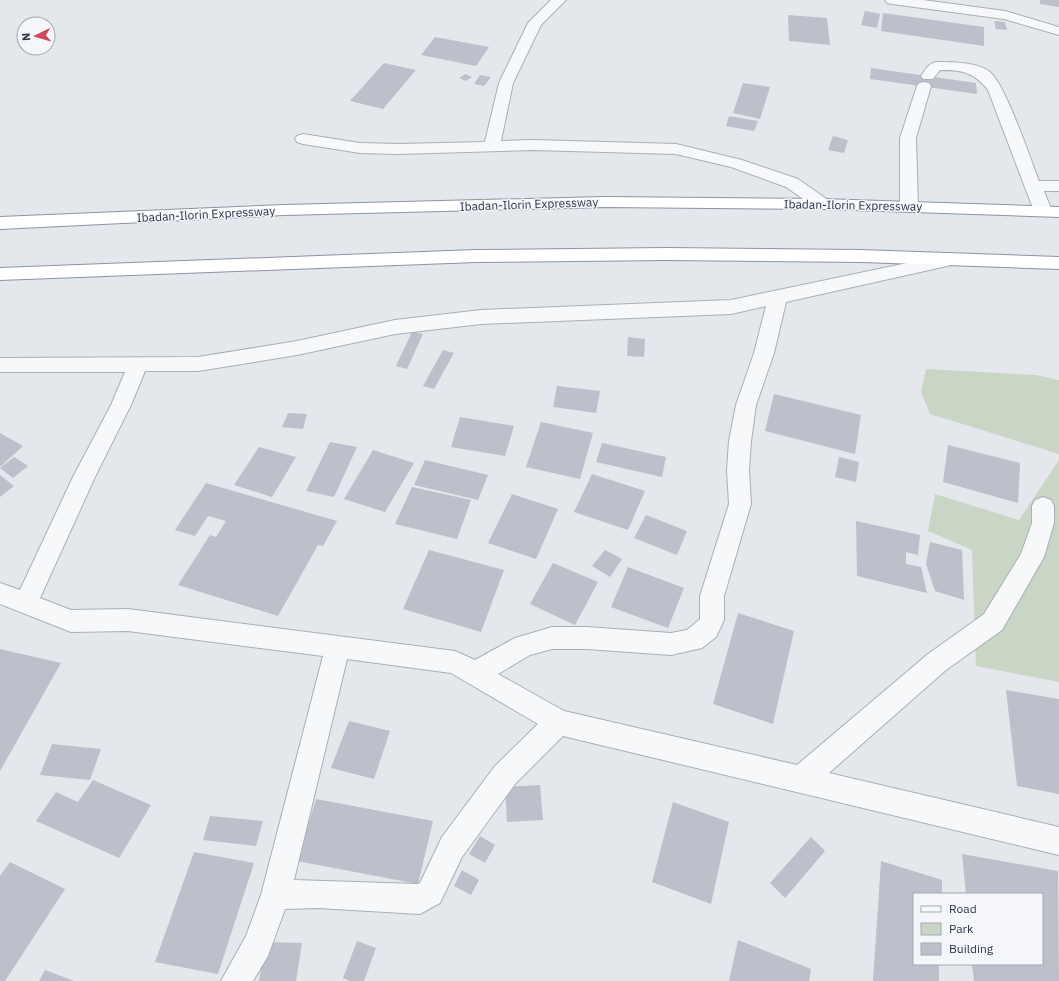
<svg xmlns="http://www.w3.org/2000/svg" width="1059" height="981" font-family="'IBM Plex Sans',sans-serif">
  <style>
    .green { fill: #c9d6c5 }
    .building { fill: #bbc0ca }
    .lines { fill: none; stroke-linecap: round; stroke-linejoin: round }
    .minor-casing { stroke: #a9aeb7; stroke-width: 2 }
    .highway-casing { stroke: #8b94a3; stroke-width: 2 }
    .minor { fill: #f7f8fa; fill-rule: evenodd }
    .highway { fill: #fff; fill-rule: evenodd }
    .labels { text-anchor: middle; dominant-baseline: central; stroke-width: 3; stroke-linejoin: round; paint-order: stroke }
    .far-street-label { font-size: 12px; fill: #2b3445; stroke: #f4f6f9 }
  </style>
  <rect width="100%" height="100%" fill="#e4e7ec"/>
  <g class="green">
    <path d="M926 369 1036 375 1059 380V454L930 414 921 392Z"/>
    <path d="M1059 460V682L976 666 972 550 928 531 935 494 1019 520Z"/>
  </g>
  <g class="building">
    <path d="M1040 0H1059V7L1040 4Z"/>
    <path d="M865 11 880 14 877 28 861 25Z"/>
    <path d="M883 13 984 27V46L881 31Z"/>
    <path d="M788 15 827 18 830 45 789 41Z"/>
    <path d="M994 21 1005 22 1007 30 996 29Z"/>
    <path d="M435 37 489 47 476 66 421 55Z"/>
    <path d="M384 63 416 70 383 109 350 101Z"/>
    <path d="M871 68 976 83 977 94 870 79Z"/>
    <path d="M465 74 472 77 466 81 459 78Z"/>
    <path d="M480 75 491 77 484 86 474 84Z"/>
    <path d="M743 83 770 87 760 119 733 113Z"/>
    <path d="M729 116 758 121 754 131 726 126Z"/>
    <path d="M833 136 848 140 844 153 828 150Z"/>
    <path d="M412 332 423 334 407 369 396 366Z"/>
    <path d="M628 337 645 339 644 357 627 356Z"/>
    <path d="M443 350 454 353 434 389 423 386Z"/>
    <path d="M557 386 600 391 596 413 553 407Z"/>
    <path d="M774 394 861 415 855 454 765 431Z"/>
    <path d="M288 413 307 414 303 429 282 427Z"/>
    <path d="M460 417 514 426 505 456 451 447Z"/>
    <path d="M541 422 593 433 580 479 526 467Z"/>
    <path d="M0 433 23 446 0 467Z"/>
    <path d="M330 442 357 447 334 497 306 491Z"/>
    <path d="M602 443 666 457 662 477 596 462Z"/>
    <path d="M948 445 1020 463 1018 503 943 482Z"/>
    <path d="M259 447 296 457 272 497 234 485Z"/>
    <path d="M373 450 414 463 385 512 344 499Z"/>
    <path d="M14 457 28 466 13 478 0 468Z"/>
    <path d="M839 457 859 462 856 482 835 477Z"/>
    <path d="M425 460 488 475 478 500 414 485Z"/>
    <path d="M592 474 645 491 628 530 574 512Z"/>
    <path d="M0 475 14 486 0 497Z"/>
    <path d="M206 483 337 521 323 546 318 545 278 616 178 585 210 535 216 537 226 521 208 516 195 536 175 530Z"/>
    <path d="M412 487 471 500 457 539 395 524Z"/>
    <path d="M512 494 558 509 536 559 488 543Z"/>
    <path d="M646 515 687 531 677 555 634 538Z"/>
    <path d="M856 521 920 535 918 555 906 552V564L921 567 927 593 857 576Z"/>
    <path d="M930 542 962 550 964 600 935 591 926 564Z"/>
    <path d="M429 550 504 570 481 632 403 609Z"/>
    <path d="M605 550 622 559 610 577 592 566Z"/>
    <path d="M553 563 598 582 575 625 530 604Z"/>
    <path d="M628 567 684 588 668 628 611 607Z"/>
    <path d="M738 613 794 631 773 724 713 704Z"/>
    <path d="M0 649 61 663 0 771Z"/>
    <path d="M1006 690 1059 699V794L1017 786Z"/>
    <path d="M349 721 390 731 374 779 331 768Z"/>
    <path d="M52 744 101 749 90 780 40 775Z"/>
    <path d="M93 780 151 805 119 858 36 821 56 792 78 802Z"/>
    <path d="M540 785 543 820 507 822 505 787Z"/>
    <path d="M316 799 433 821 418 884 297 861Z"/>
    <path d="M673 802 729 822 711 904 652 882Z"/>
    <path d="M210 816 263 821 256 846 203 840Z"/>
    <path d="M480 836 495 845 485 863 469 854Z"/>
    <path d="M811 837 825 851 785 898 770 883Z"/>
    <path d="M194 852 254 863 218 974 155 962Z"/>
    <path d="M962 854 1058 871 1059 981H974L972 964H1042V894H966Z"/>
    <path d="M881 861 942 880V894H914V964H939V981H873Z"/>
    <path d="M10 862 65 889 5 981H0V876Z"/>
    <path d="M462 870 479 880 471 895 454 886Z"/>
    <path d="M738 940 811 969 809 981H729Z"/>
    <path d="M357 941 376 948 364 981H350L343 978Z"/>
    <path d="M265 942 302 943 296 981H259Z"/>
    <path d="M45 970 74 981H39Z"/>
  </g>
  <g class="lines">
    <defs>
      <g id="minor">
        <path d="M551 0H566L541 25 513 83 501 141 533 140 676 144 742 160 798 179 828 200 831 204 828 208 822 209 816 208 786 187 731 167 676 154 533 150 399 154 360 153 303 144 297 142 295 139 297 136 303 134 360 143 399 144 485 142 499 83 528 23Z"/>
        <path d="M885 0H923L1005 11 1059 27V35L1004 19 892 4 887 3Z"/>
        <path d="M936 62C951 62 978 62 990 72 1006 86 1030 158 1039 181H1059V191H1044L1052 211 1049 215 1043 216 1037 215 1034 211 988 90C974 72 962 70 940 70L933 79H923L921 76C925 70 929 63 936 62Z"/>
        <path d="M924 82 929 83 931 86 916 138 918 206 915 210 909 211 903 210 900 206V138L917 86 919 83Z"/>
        <path d="M950 254 956 256 959 260 956 264 786 302 774 353 756 405 751 441 749 470 751 504 724 596V620L716 637 702 648 671 655 587 649H552L530 655 498 674 564 711 797 765 928 654 984 614 1021 554 1032 523V506L1035 500 1043 497 1051 500 1054 506V523L1044 557 1002 630 946 670 829 773 1059 827V855L563 736 515 784 462 857 440 903 420 914 318 908 285 909 268 956 253 981H221L246 936 261 895 323 656 128 631 71 632 0 604V583L20 590 73 477 111 405 125 372H0V358L198 357 297 341 395 320 481 310 731 300ZM766 306 754 353 736 405 729 441 727 470 729 504 700 596V619L687 630 671 633 587 627H552L515 638 475 660 455 651 128 609 71 610 40 598 95 477 131 405 145 371H198L297 355 395 334 481 324 731 314ZM347 659 451 673 538 724 495 766 442 837 420 883 417 884 294 880Z"/>
      </g>
      <g id="highway">
        <path d="M605 197 822 199 1059 207V217L822 209 605 207 284 215 0 229V217L284 205Z"/>
        <path d="M666 248 861 250 1059 257V269L861 262 666 260 476 262 0 280V268L476 250Z"/>
      </g>
    </defs>
    <use href="#minor" class="minor-casing"/>
    <use href="#highway" class="highway-casing"/>
    <use href="#minor" class="minor"/>
    <use href="#highway" class="highway"/>
  </g>
  <g class="labels">
    <g class="far-street-label">
      <text transform="translate(529 204) rotate(-2)">Ibadan-Ilorin Expressway</text>
      <text transform="translate(853 205) rotate(1)">Ibadan-Ilorin Expressway</text>
      <text transform="translate(206 214) rotate(-3)">Ibadan-Ilorin Expressway</text>
    </g>
  </g>
  <rect x="913" y="893" width="130" height="72" fill="#f4f6f9" stroke="#a4a8b1"/>
  <rect x="921" y="906" width="20" height="6" fill="#f7f8fa" stroke="#a4a8b1"/>
  <text x="949" y="913" font-size="12" fill="#2b3445">Road</text>
  <rect x="921" y="923" width="20" height="12" fill="#c9d6c5" stroke="#a4a8b1"/>
  <text x="949" y="933" font-size="12" fill="#2b3445">Park</text>
  <rect x="921" y="943" width="20" height="12" fill="#bbc0ca" stroke="#a4a8b1"/>
  <text x="949" y="953" font-size="12" fill="#2b3445">Building</text>
  <g transform="translate(36 36) rotate(265)"><circle r="19" fill="#f4f6f9" stroke="#a4a8b1"/>
  <path d="M0-3L7 15L0 10L-7 15Z" fill="#d1495b"/>
  <text y="-6" font-size="11" font-weight="bold" text-anchor="middle" fill="#2b3445">N</text>
  </g>
</svg>
